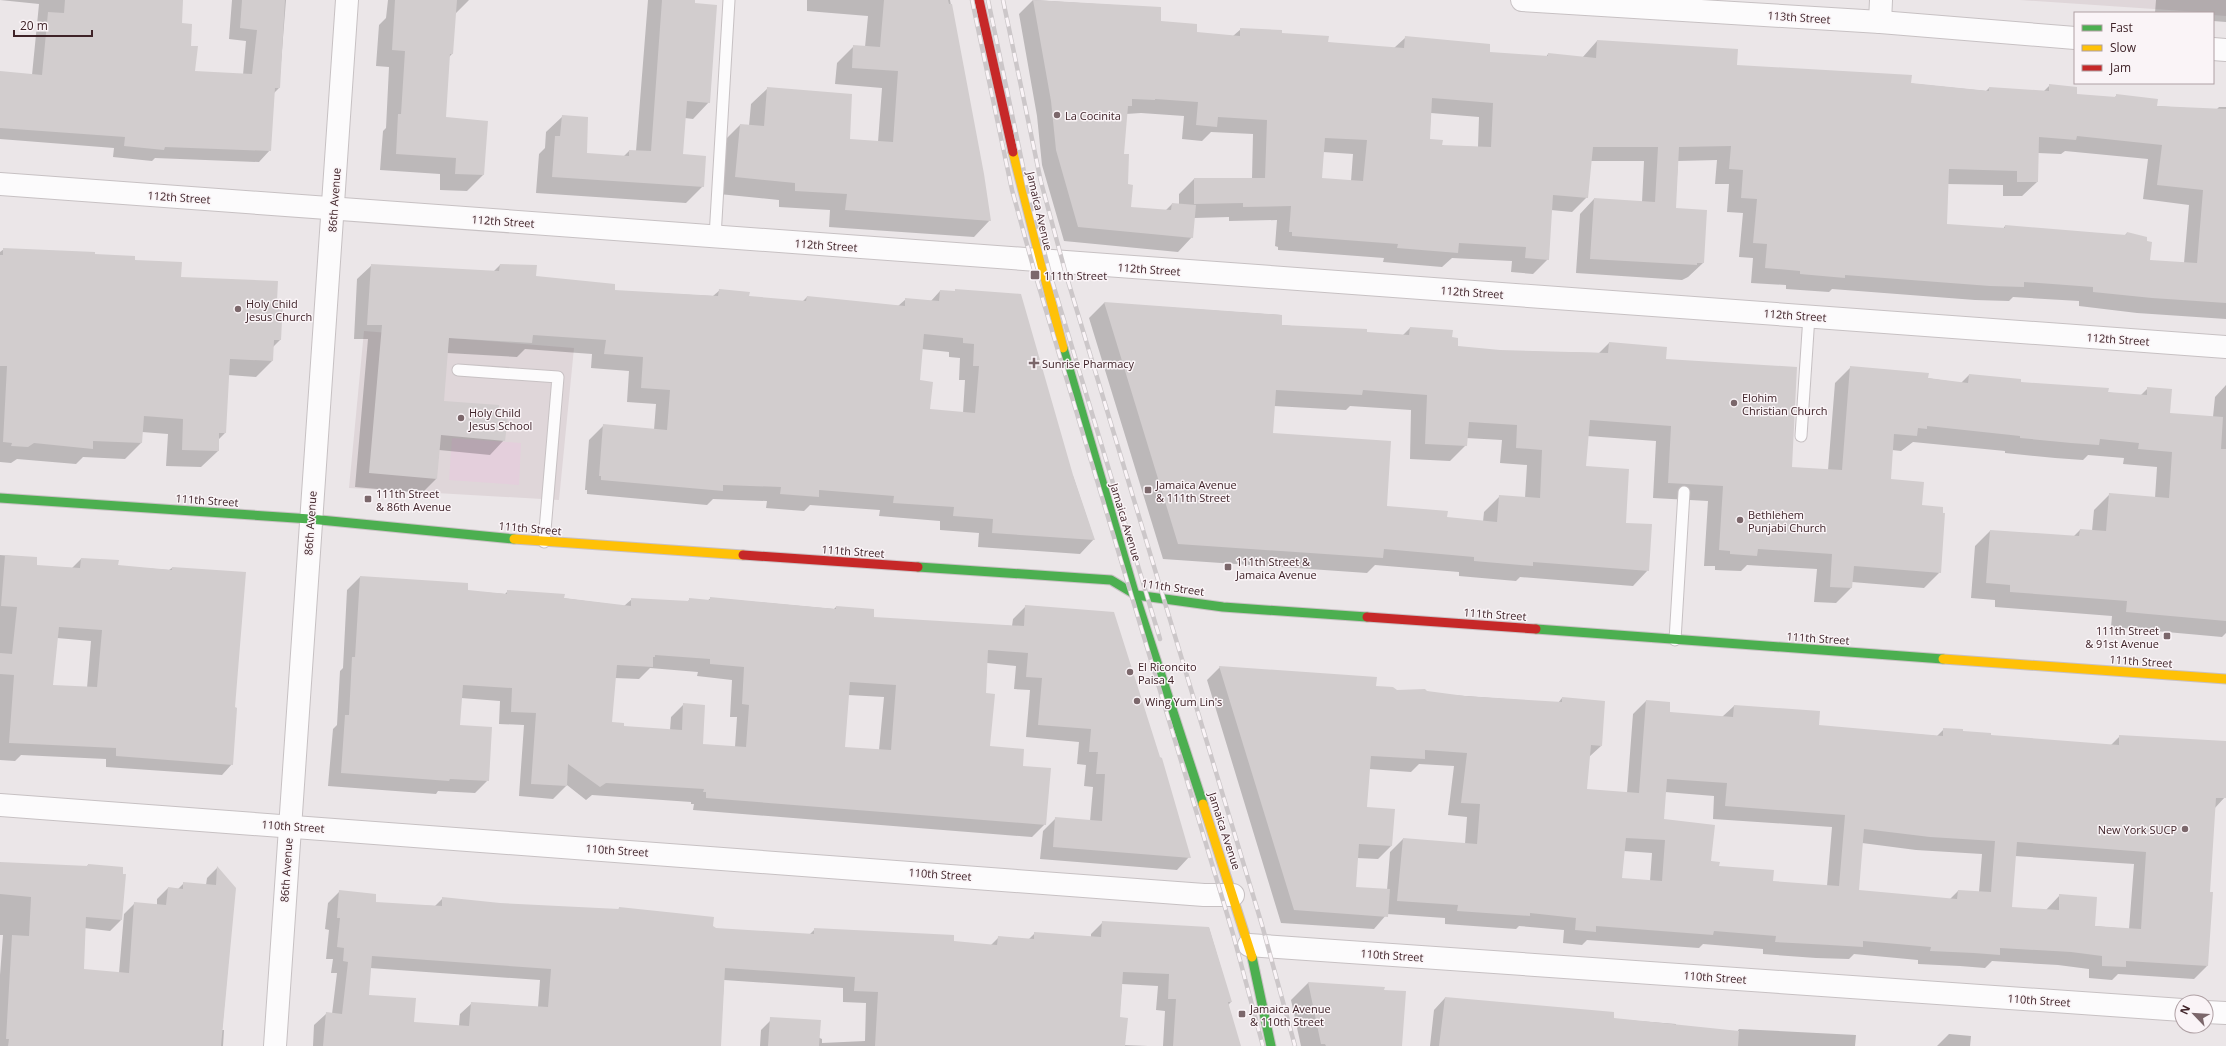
<svg xmlns="http://www.w3.org/2000/svg" width="2226" height="1046" font-family="'Open Sans',sans-serif">
  <style>
    .built { fill: #dfd6d9 }
    .green { fill: #e4cfdc }
    .shadow { fill: #0003; fill-rule: evenodd }
    .building { fill: #d2cdce; fill-rule: evenodd }
    .lines { fill: none; stroke-linecap: round; stroke-linejoin: round }
    .lane-casing { stroke: #c7c1c3; stroke-width: 13 }
    .street-casing { stroke: #c7c1c3; stroke-width: 24 }
    .fast-casing { stroke: #c9c1c4; stroke-width: 11 }
    .slow-casing { stroke: #c9c1c4; stroke-width: 11 }
    .jam-casing { stroke: #c9c1c4; stroke-width: 11 }
    .lane { stroke: #fcfbfc; stroke-width: 11 }
    .street { stroke: #fcfbfc; stroke-width: 22 }
    .fast { stroke: #4caf50; stroke-width: 9 }
    .slow { stroke: #ffc107; stroke-width: 9 }
    .jam { stroke: #c62828; stroke-width: 9 }
    .rail-casing { stroke: #ccc7c9; stroke-width: 4.5 }
    .rail { stroke: #faf4f7; stroke-width: 3; stroke-dasharray: 9; stroke-linecap: butt }
    .poi-dot { fill: #7b676b; stroke: #faf4f7; stroke-width: 1.5 }
    .labels { text-anchor: middle; dominant-baseline: central; stroke-width: 3; stroke-linejoin: round; paint-order: stroke }
    .street-label { font-size: 11px; fill: #3f2328; stroke: #faf4f7 }
    .poi-label { font-size: 11px; fill: #3f2328; stroke: #faf4f7; text-anchor: start }
  </style>
  <rect width="100%" height="100%" fill="#ebe6e8"/>
  <g class="built">
    <path d="M2020 0H2226V16L2213 15V13Z"/>
    <path d="M364 331 574 348 559 500 349 488Z"/>
  </g>
  <path class="green" d="M452 438 521 443 519 485 449 480Z"/>
  <g class="shadow">
    <path d="M0 0H182L181 24 190 47 194 72 243 75 246 41 229 39 232 0H286L279 88 274 93 270 150 259 162 155 158 152 161 113 157 114 148 0 139V72L32 75 39 4Z"/>
    <path d="M388 0H469L455 14 452 54 449 57 445 118 487 122 483 175 467 191 440 190V174L380 170 383 131 386 128 389 67 376 66 379 25 386 18Z"/>
    <path d="M648 0H694L709 102 693 119 685 118 682 155 703 186 686 203 536 193 539 154 545 148 546 132 563 116 586 154 623 157 629 151H636Z"/>
    <path d="M807 0H950L983 174 990 220 974 237 829 227 830 210 779 207V200L719 194 723 142 740 125 749 126 751 104 768 88 849 140 878 142 882 88 835 84 837 63 854 46 865 47 868 16 807 11Z"/>
    <path d="M1033 0 1160 8 1159 22 1196 33 1233 36 1241 29 1281 34 1327 43 1394 48 1405 38 1489 53 1546 57 1548 54 1582 58 1597 41 1736 66 1986 91 1989 88 2043 92 2050 85 2076 95 2114 98 2116 96 2156 106 2216 110 2219 107H2226V319L2137 313 2079 306V301L2013 297 2009 301 1975 300 1832 289 1829 292 1786 289V285L1751 283 1753 258 1739 257 1743 213 1727 212 1729 184H1715L1717 160 1678 161 1675 209 1703 263 1688 277 1682 280 1576 273 1580 214 1594 199 1642 202 1644 161H1590L1587 197 1572 212 1551 210 1548 259 1533 274 1511 272 1512 261 1452 258 1442 267 1383 262 1384 258 1278 250V247L1275 246 1277 220 1229 221V217L1194 218 1192 237 1178 252 1064 241 1042 165 1037 116 1019 14ZM1141 113 1184 116 1182 139 1202 141 1211 132 1253 134 1252 179H1194L1179 194V205L1172 204 1165 211 1130 208 1123 155 1126 114ZM1431 113 1479 117 1478 147 1441 146 1429 140ZM2065 151 2148 159 2143 199 2189 205 2184 263 2149 261 2127 233 2124 236 2005 226 2003 229 1946 225 1947 184 2003 185V196H2022L2037 182 2038 153 2061 154ZM1323 152 1353 154 1351 181 1321 179Z"/>
    <path d="M2156 0H2226V22L2213 21V13H2155Z"/>
    <path d="M4 249 94 255 134 261 180 278 282 302 280 340 272 348V361L256 377 228 375 225 433 218 440V451L201 467 166 466 168 434 142 432 141 443 125 459 83 457 76 464 17 459 11 463 0 462V252Z"/>
    <path d="M372 265 493 272 500 265 535 277 614 291 713 296 720 290 748 297 802 302 807 297 898 306 906 299 931 301 940 291 954 292 956 290 1073 476 1094 539 1080 554 978 547 979 533 940 530V521L879 516 880 510 810 505 804 511 766 508 767 501 713 499 707 505 587 494V490H585L589 440 604 425 654 430 656 404 627 402 629 371 591 368 592 354 525 349 517 357 447 353 443 401 504 440 490 455 439 450 436 479 422 493 355 487 368 339H354L357 279ZM921 349 949 352V357L960 358 959 380H965L963 413 929 410 919 381Z"/>
    <path d="M1104 303 1281 315V325L1366 333 1403 335 1410 328 1451 338 1457 347 1500 351 1599 353 1609 343 1665 360 1791 468 1828 470 1835 383 1851 367 1961 383 1969 375 2020 383 2140 396 2148 388 2169 414 2213 417 2215 397 2226 385V633L2222 637 2111 627 2112 616 1995 607V600L1971 598 1975 546 1990 531 2073 537 2080 530 2092 531 2094 510 2110 494 2155 498 2157 467 2123 464 2124 458 2088 455 2083 460 2055 458 2005 453V451L1913 442 1901 451 1892 450 1890 480 1921 506 1940 572 1924 588 1852 582 1851 588 1836 603 1814 602 1817 569 1747 565 1741 571 1715 570V566H1704L1708 501 1653 498 1656 441 1587 436 1585 467 1625 524 1648 570 1633 586 1520 577 1516 581 1459 576V572L1375 565 1367 573 1163 559 1089 318ZM1274 406 1346 410 1350 406 1411 410 1410 459 1450 461 1466 445V438L1502 440 1500 463 1527 465 1525 498 1500 496 1484 512 1483 522 1446 518 1386 507 1272 434Z"/>
    <path d="M0 555 36 558V566L72 568 81 559 117 566 169 570 172 568 234 708 232 764 222 775 106 767V759L21 755 15 761 0 760ZM57 638 91 641 87 688 52 686Z"/>
    <path d="M360 577 467 584V591L505 594 508 591 624 606 632 599 687 602 690 599 707 601 711 598 834 609 836 607 873 618 1012 626 1013 619 1026 606 1189 857 1177 870 1040 859 1043 831 1056 818 1090 821 1093 787 1084 786 1086 765 1077 764 1079 742 1026 737 1030 690 1014 689 1016 666 987 663 985 694 989 747 1022 767 1045 824 1032 837 693 810 694 804H691V802L592 795 586 800 567 785 553 799 519 796 524 725 499 724 500 701 461 698 458 726 488 780 475 793 438 791 436 794 328 786 333 729 337 725 340 671 343 668 347 590ZM650 668 698 672 697 676 732 680 730 717H737L735 747 702 745 684 704 671 717 670 730 623 727 611 723 615 678 639 679ZM848 695 884 697 879 750 844 748Z"/>
    <path d="M1220 667 1397 691 1558 703 1562 698 1601 746 1589 757 1586 790 1627 793 1633 714 1646 701 1669 713 1722 717 1734 706 1819 712 1818 726 1937 736 1944 729 1990 736 2110 746 2120 736 2226 742 2225 797 2214 809 2209 893H2212L2207 966 2194 979 2118 974 2112 980 2089 978V969L2058 965 1992 961 1985 968 1960 966 1918 964V960L1854 954 1849 959 1816 958 1763 954V949L1703 944 1699 948 1587 940 1582 945 1563 943 1564 930 1519 926 1516 929 1445 924V918L1387 914 1374 929 1281 923 1207 680ZM1419 764 1454 766 1448 815 1467 817 1465 844 1403 839 1390 852 1387 890 1355 888 1357 858 1378 859 1391 846 1366 808 1369 769 1411 772ZM1665 792 1714 796 1713 819 1832 827 1827 886 1772 882 1718 867 1663 820ZM1862 843 1916 850 1982 854 1979 892 1958 891 1949 900 1858 891ZM1624 851 1652 853 1650 881 1621 879ZM2015 856 2134 864 2129 929 2094 926 2060 895 2046 910 2011 908Z"/>
    <path d="M0 862 2 864 86 867 88 865 121 920 110 931 84 928 83 970 119 973 124 914 134 904 157 905V899L168 888 178 889 184 883 206 885 207 878 217 868 235 888 222 1030H224L223 1046H0V975L3 935H0Z"/>
    <path d="M340 891 374 903 435 906 443 898 500 904 618 910 619 908 716 929 809 935 815 929 990 946 999 937 1028 940 1035 933 1091 937V934L1103 922 1209 928 1231 1002 1228 1005 1240 1046H1163L1165 1011 1156 1010 1158 986 1122 984 1119 1018 1124 1045 1148 1046H760L761 1030 773 1018 822 1039V1043L865 1041 866 1003 843 1002V988L724 980 720 1046H313L314 1025 326 1014H332L337 973H331L333 959H326L329 930 325 929 328 903ZM370 968 540 980 538 1007 472 1003 460 1014 459 1026 413 1023 368 996Z"/>
    <path d="M1308 983 1383 991 1401 1046H1301L1291 1000Z"/>
    <path d="M1445 998 1613 1019 1676 1024V1026L1737 1032 1739 1029 1856 1035 1855 1046H1430L1434 1010Z"/>
    <path d="M1949 1034 1971 1036 1970 1046H1937Z"/>
  </g>
  <g class="building">
    <path d="M65 0H183L182 23 192 24 191 46H198L195 71 252 74 257 30 240 28 242 0H285L280 88H275L271 151 165 147 164 150 124 146 125 137 0 128V71L42 75 48 12 64 13Z"/>
    <path d="M395 0H457L453 54H450L446 117 488 121 484 175 455 174 456 158 396 154 398 114H401L405 51 392 50Z"/>
    <path d="M662 0H695V3L717 5 710 103 687 101 683 154 706 156 704 187 552 177 555 136H560L562 115 588 117 587 153 629 156V150L651 151Z"/>
    <path d="M884 0H948L949 4H952L984 174 991 221 845 210 847 194 795 191V183L735 177 740 124 764 126 767 87 852 94 850 139 893 142 898 71 852 68 853 45 880 47Z"/>
    <path d="M1033 0 1161 7V21L1197 24V32L1240 36V28L1282 30V33L1329 36 1328 42 1404 48 1405 36 1490 44V52L1548 56V53L1596 58 1597 40 1738 49 1737 65 1912 75 1911 83 1989 91V87L2049 91V84L2077 87V94L2116 97V94L2158 99 2157 106 2226 109V303L2152 298 2093 292V287L2024 282V287L1990 286 1845 275V278L1800 274V271L1765 268 1767 244 1753 243 1757 199 1741 198 1743 170 1729 169 1731 146 1679 147 1676 208 1707 210 1704 263H1697V265L1590 259 1594 198 1655 202 1658 147H1593L1588 198 1553 195 1549 260 1525 258 1526 247 1459 243 1458 253 1397 248 1398 244 1292 236V232H1289L1291 206 1243 207V203L1194 204V178H1265L1267 120 1218 117 1217 127 1196 125 1198 102 1155 99V100L1132 99V106H1128L1124 154H1129L1128 184 1133 185 1131 207 1171 210 1172 203 1196 205 1193 238 1078 227 1056 150 1051 101ZM1432 98 1493 103 1491 147 1442 145 1443 140 1430 139ZM2077 136 2162 145 2157 185 2203 190 2197 263 2150 260 2152 242 2147 241V237L2127 232 2126 235 2005 225V228L1947 224 1949 169 2017 171V182H2038L2039 137 2076 140ZM1325 138 1367 140 1363 181 1322 178Z"/>
    <path d="M3 248 95 252V254L135 256V260L182 262 181 277 278 281 277 301H283L281 340H274L273 361 230 359 226 433H219V451L182 450 183 419 144 416 142 443 93 441V449L34 443 28 447 11 446 12 443 3 442 7 366H0V255H3Z"/>
    <path d="M371 264 499 271 500 264 537 265 536 276 615 284V290L718 296 719 289 750 292 749 296 806 301 807 296 905 306V298L939 301 940 290 955 291V289L1021 294 1073 475 1095 540 992 533 993 519 953 516 954 507 893 503 894 496 819 490V497L780 494 781 487 723 485V491L601 480V476H599L603 424 667 430 670 390 641 388 643 357 604 354 606 340 533 335 532 343 449 338 444 401 499 405V415L508 416 505 441 441 435 437 479 369 473 382 325H367ZM924 334 963 338V343L974 344 973 366H979L975 413 930 409 933 382 920 380Z"/>
    <path d="M1104 302 1282 315V325L1367 329V332L1409 335 1410 327 1453 330 1452 337 1458 338V346L1500 350 1608 353 1609 342 1667 347 1666 359 1797 367 1792 467 1842 470 1850 366 1929 373 1928 378 1968 383 1969 374 2021 379V382L2109 388 2108 392 2147 395V387L2172 389 2170 413 2223 417 2221 449H2226V621L2126 612 2127 601 2010 592V585L1986 583 1990 530 2079 536 2080 529 2106 531 2109 493 2169 498 2172 452 2138 449 2139 443 2100 439 2099 445 2071 443 2020 438V436L1927 426V429L1918 428 1917 436 1894 434 1891 479 1924 482 1922 505 1943 507V513H1945L1941 573 1854 566 1852 588 1830 587 1832 554 1758 549 1757 556 1730 554V551L1719 550 1723 486 1668 483 1671 426 1590 420 1586 466 1629 469 1626 523 1652 524 1649 571 1533 562V566L1474 561V557L1384 549 1383 558 1178 544ZM1276 390 1362 395 1363 390 1427 395 1425 444 1467 446 1469 422 1517 425 1516 448 1542 450 1540 498 1499 495 1497 522 1447 517 1448 511 1387 506 1391 441 1273 433Z"/>
    <path d="M5 555 37 557V565L80 568 81 558 119 560 118 565 172 570V567L246 572 235 707 237 708 233 765 116 756V748L9 743 14 675 0 674V653L12 654 17 607 1 606ZM59 627 102 630 97 687 53 685Z"/>
    <path d="M360 576 468 583V590L507 594V590L565 594 564 598 631 606V598L689 601V598L710 600V597L836 609V606L874 609V617L1024 626 1025 605 1114 612 1160 757 1162 758 1191 858 1053 847 1055 817 1102 821 1105 774H1096L1098 752H1089L1091 729 1038 725 1042 678 1026 677 1028 653 988 650 986 693 995 694 990 746 1024 749 1023 766 1051 768 1046 825 706 798V792H703L704 789 606 783 600 787 568 764 567 786 531 784 536 713 511 712 512 688 463 685 460 725 492 727 489 781 450 779 449 781 341 773 345 715H349L352 657H355ZM655 655 710 659V664L744 667 742 704 749 705 746 747 703 744 705 705 683 703 682 730 624 726V723L612 722 617 665 653 667V657H655ZM850 682 896 685 891 750 845 747Z"/>
    <path d="M1219 666 1377 677 1376 686 1393 687 1397 690 1425 689 1427 691 1465 696 1562 702V697L1605 701 1602 746 1591 745 1587 789 1639 793 1646 700 1670 702V712L1733 717 1734 705 1820 711 1819 725 1943 736V728L1963 729V731L1991 733V735L2119 745V735L2226 741V798H2216L2210 892H2213L2208 966 2126 961V967L2102 966V956L2071 952 2000 948V955L1974 953 1930 951 1931 947 1863 941V947L1830 945 1775 942 1776 936 1714 931 1713 935 1596 926V932L1575 930 1576 918 1530 913V916L1457 911 1458 905 1397 901 1403 838 1477 844 1480 804 1461 803 1467 753 1425 750V759L1371 756 1367 807 1395 809 1392 846 1359 844 1356 887 1390 889 1388 917 1294 910ZM1667 779 1727 783 1725 806 1845 815 1839 886 1773 881 1774 870 1719 866 1720 862 1711 861 1715 825 1664 819ZM1864 829 1930 837 1995 841 1991 892 1958 890 1957 899 1859 890ZM1626 838 1665 840 1662 881 1622 878ZM2017 842 2146 852 2141 929 2095 926 2097 897 2059 894V910L2012 907Z"/>
    <path d="M0 862 88 866V864L123 867V874H126L122 920 86 917 84 969 129 973 134 902 166 905 168 887 183 889V882L216 885 217 866 236 888 221 1046H8L9 1039H6L12 935 29 936 31 897 0 894Z"/>
    <path d="M339 890 376 894V902L442 906V897L500 903 619 909V907L714 917 713 926 716 928 814 934V928L954 935V941L997 945 998 936 1034 939V932L1101 937 1102 921 1209 927 1232 1002H1228L1241 1046H1173L1176 999H1168L1169 974 1123 972 1120 1017 1128 1018 1125 1046H875L878 992 854 991 855 977 725 968 721 1046H323L326 1012 342 1014 348 962 343 961 344 948 337 947 340 918H337ZM372 956 551 969 548 1007 471 1002 469 1026 414 1022 416 998 369 995Z"/>
    <path d="M1308 982 1385 987 1384 990 1406 991 1402 1046H1326L1325 1044H1321Z"/>
    <path d="M1445 997 1614 1012V1018L1739 1031 1738 1046H1439Z"/>
    <path d="M770 1017 821 1020 819 1046H768Z"/>
  </g>
  <g class="lines">
    <defs>
      <g id="lane">
        <path d="M715 237 729 0"/>
        <path d="M458 370 558 377 544 542"/>
        <path d="M1801 436 1809 316"/>
        <path d="M1675 640 1684 492"/>
      </g>
      <g id="street">
        <path d="M1522 0 1880 22 2075 38"/>
        <path d="M1880 22 1881 0"/>
        <path d="M2213 49 2226 50"/>
        <path d="M0 184 2226 347"/>
        <path d="M0 805 1204 895H1233"/>
        <path d="M1249 945 2182 1010"/>
        <path d="M2206 1012 2226 1013"/>
        <path d="M275 1046 347 0"/>
      </g>
      <g id="fast">
        <path d="M1063 348 1134 592 1203 804"/>
        <path d="M0 498 310 519 514 539"/>
        <path d="M918 567 1111 580 1136 595 1223 607 1367 617"/>
        <path d="M1536 629 1943 659"/>
        <path d="M1252 957 1271 1046"/>
      </g>
      <g id="slow">
        <path d="M1013 152 1063 348"/>
        <path d="M514 539 743 555"/>
        <path d="M1943 659 2226 679"/>
        <path d="M1203 804 1252 957"/>
      </g>
      <g id="jam">
        <path d="M979 0 1013 152"/>
        <path d="M743 555 918 567"/>
        <path d="M1367 617 1536 629"/>
      </g>
    </defs>
    <use href="#lane" class="lane-casing"/>
    <use href="#street" class="street-casing"/>
    <use href="#fast" class="fast-casing"/>
    <use href="#slow" class="slow-casing"/>
    <use href="#jam" class="jam-casing"/>
    <use href="#lane" class="lane"/>
    <use href="#street" class="street"/>
    <use href="#fast" class="fast"/>
    <use href="#slow" class="slow"/>
    <use href="#jam" class="jam"/>
    <defs>
      <g id="rail">
        <path d="M972 0 1012 190 1036 277 1233 934 1263 1046"/>
        <path d="M988 0 1027 186 1050 274 1160 639"/>
        <path d="M1003 0 1041 182 1065 271 1262 925 1295 1046"/>
      </g>
    </defs>
    <use href="#rail" class="rail-casing"/>
    <use href="#rail" class="rail"/>
  </g>
  <g class="poi-dot">
    <circle cx="1057" cy="115" r="4"/>
    <rect x="1030" y="270" width="10" height="10" rx="2"/>
    <circle cx="238" cy="309" r="4"/>
    <path d="M1032 357h4v4h4v4h-4v4h-4v-4h-4v-4h4z"/>
    <circle cx="1734" cy="403" r="4"/>
    <circle cx="461" cy="418" r="4"/>
    <rect x="1144" y="486" width="8" height="8" rx="2"/>
    <rect x="364" y="495" width="8" height="8" rx="2"/>
    <circle cx="1740" cy="520" r="4"/>
    <rect x="1224" y="563" width="8" height="8" rx="2"/>
    <rect x="2163" y="632" width="8" height="8" rx="2"/>
    <circle cx="1130" cy="672" r="4"/>
    <circle cx="1137" cy="701" r="4"/>
    <circle cx="2185" cy="829" r="4"/>
    <rect x="1238" y="1010" width="8" height="8" rx="2"/>
  </g>
  <g class="labels">
    <g class="street-label">
      <text transform="translate(1799 17) rotate(4)">113th Street</text>
      <text transform="translate(179 197) rotate(4)">112th Street</text>
      <text transform="translate(334 200) rotate(-86)">86th Avenue</text>
      <text transform="translate(1040 211) rotate(77)">Jamaica Avenue</text>
      <text transform="translate(503 221) rotate(4)">112th Street</text>
      <text transform="translate(826 245) rotate(4)">112th Street</text>
      <text transform="translate(1149 269) rotate(4)">112th Street</text>
      <text transform="translate(1472 292) rotate(4)">112th Street</text>
      <text transform="translate(1795 315) rotate(4)">112th Street</text>
      <text transform="translate(2118 339) rotate(4)">112th Street</text>
      <text transform="translate(207 500) rotate(4)">111th Street</text>
      <text transform="translate(1126 522) rotate(73)">Jamaica Avenue</text>
      <text transform="translate(310 523) rotate(-86)">86th Avenue</text>
      <text transform="translate(530 528) rotate(5)">111th Street</text>
      <text transform="translate(853 551) rotate(4)">111th Street</text>
      <text transform="translate(1173 587) rotate(8)">111th Street</text>
      <text transform="translate(1495 614) rotate(4)">111th Street</text>
      <text transform="translate(1818 638) rotate(4)">111th Street</text>
      <text transform="translate(2141 661) rotate(4)">111th Street</text>
      <text transform="translate(293 826) rotate(4)">110th Street</text>
      <text transform="translate(1225 831) rotate(72)">Jamaica Avenue</text>
      <text transform="translate(617 850) rotate(4)">110th Street</text>
      <text transform="translate(286 870) rotate(-86)">86th Avenue</text>
      <text transform="translate(940 874) rotate(4)">110th Street</text>
      <text transform="translate(1392 955) rotate(4)">110th Street</text>
      <text transform="translate(1715 977) rotate(4)">110th Street</text>
      <text transform="translate(2039 1000) rotate(4)">110th Street</text>
    </g>
    <g class="poi-label">
      <text x="1065" y="115">La Cocinita</text>
      <text x="1044" y="275">111th Street</text>
      <text x="246" y="303">Holy Child<tspan x="246" dy="13">Jesus Church</tspan></text>
      <text x="1042" y="363">Sunrise Pharmacy</text>
      <text x="1742" y="397">Elohim<tspan x="1742" dy="13">Christian Church</tspan></text>
      <text x="469" y="412">Holy Child<tspan x="469" dy="13">Jesus School</tspan></text>
      <text x="1156" y="484">Jamaica Avenue<tspan x="1156" dy="13">&amp; 111th Street</tspan></text>
      <text x="376" y="493">111th Street<tspan x="376" dy="13">&amp; 86th Avenue</tspan></text>
      <text x="1748" y="514">Bethlehem<tspan x="1748" dy="13">Punjabi Church</tspan></text>
      <text x="1236" y="561">111th Street &amp;<tspan x="1236" dy="13">Jamaica Avenue</tspan></text>
      <text x="2159" y="630" text-anchor="end">111th Street<tspan x="2159" dy="13">&amp; 91st Avenue</tspan></text>
      <text x="1138" y="666">El Riconcito<tspan x="1138" dy="13">Paisa 4</tspan></text>
      <text x="1145" y="701">Wing Yum Lin's</text>
      <text x="2177" y="829" text-anchor="end">New York SUCP</text>
      <text x="1250" y="1008">Jamaica Avenue<tspan x="1250" dy="13">&amp; 110th Street</tspan></text>
    </g>
  </g>
  <rect x="2074" y="12" width="140" height="72" fill="#faf4f7" stroke="#afa0a4"/>
  <rect x="2082" y="25" width="20" height="6" fill="#4caf50" stroke="#afa0a4"/>
  <text x="2110" y="32" font-size="12" fill="#3f2328">Fast</text>
  <rect x="2082" y="45" width="20" height="6" fill="#ffc107" stroke="#afa0a4"/>
  <text x="2110" y="52" font-size="12" fill="#3f2328">Slow</text>
  <rect x="2082" y="65" width="20" height="6" fill="#c62828" stroke="#afa0a4"/>
  <text x="2110" y="72" font-size="12" fill="#3f2328">Jam</text>
  <g transform="translate(2194 1014) rotate(295)"><circle r="19" fill="#faf4f7" stroke="#afa0a4"/>
  <path d="M0-3L7 15L0 10L-7 15Z" fill="#7b676b"/>
  <text y="-6" font-size="11" font-weight="bold" text-anchor="middle" fill="#3f2328">N</text>
  </g>
  <path d="M14 30v6h78v-6" fill="none" stroke="#3f2328" stroke-width="2"/>
  <text x="20" y="30" font-size="12" fill="#3f2328" stroke="#faf4f7" stroke-width="3" paint-order="stroke">20 m</text>
</svg>
